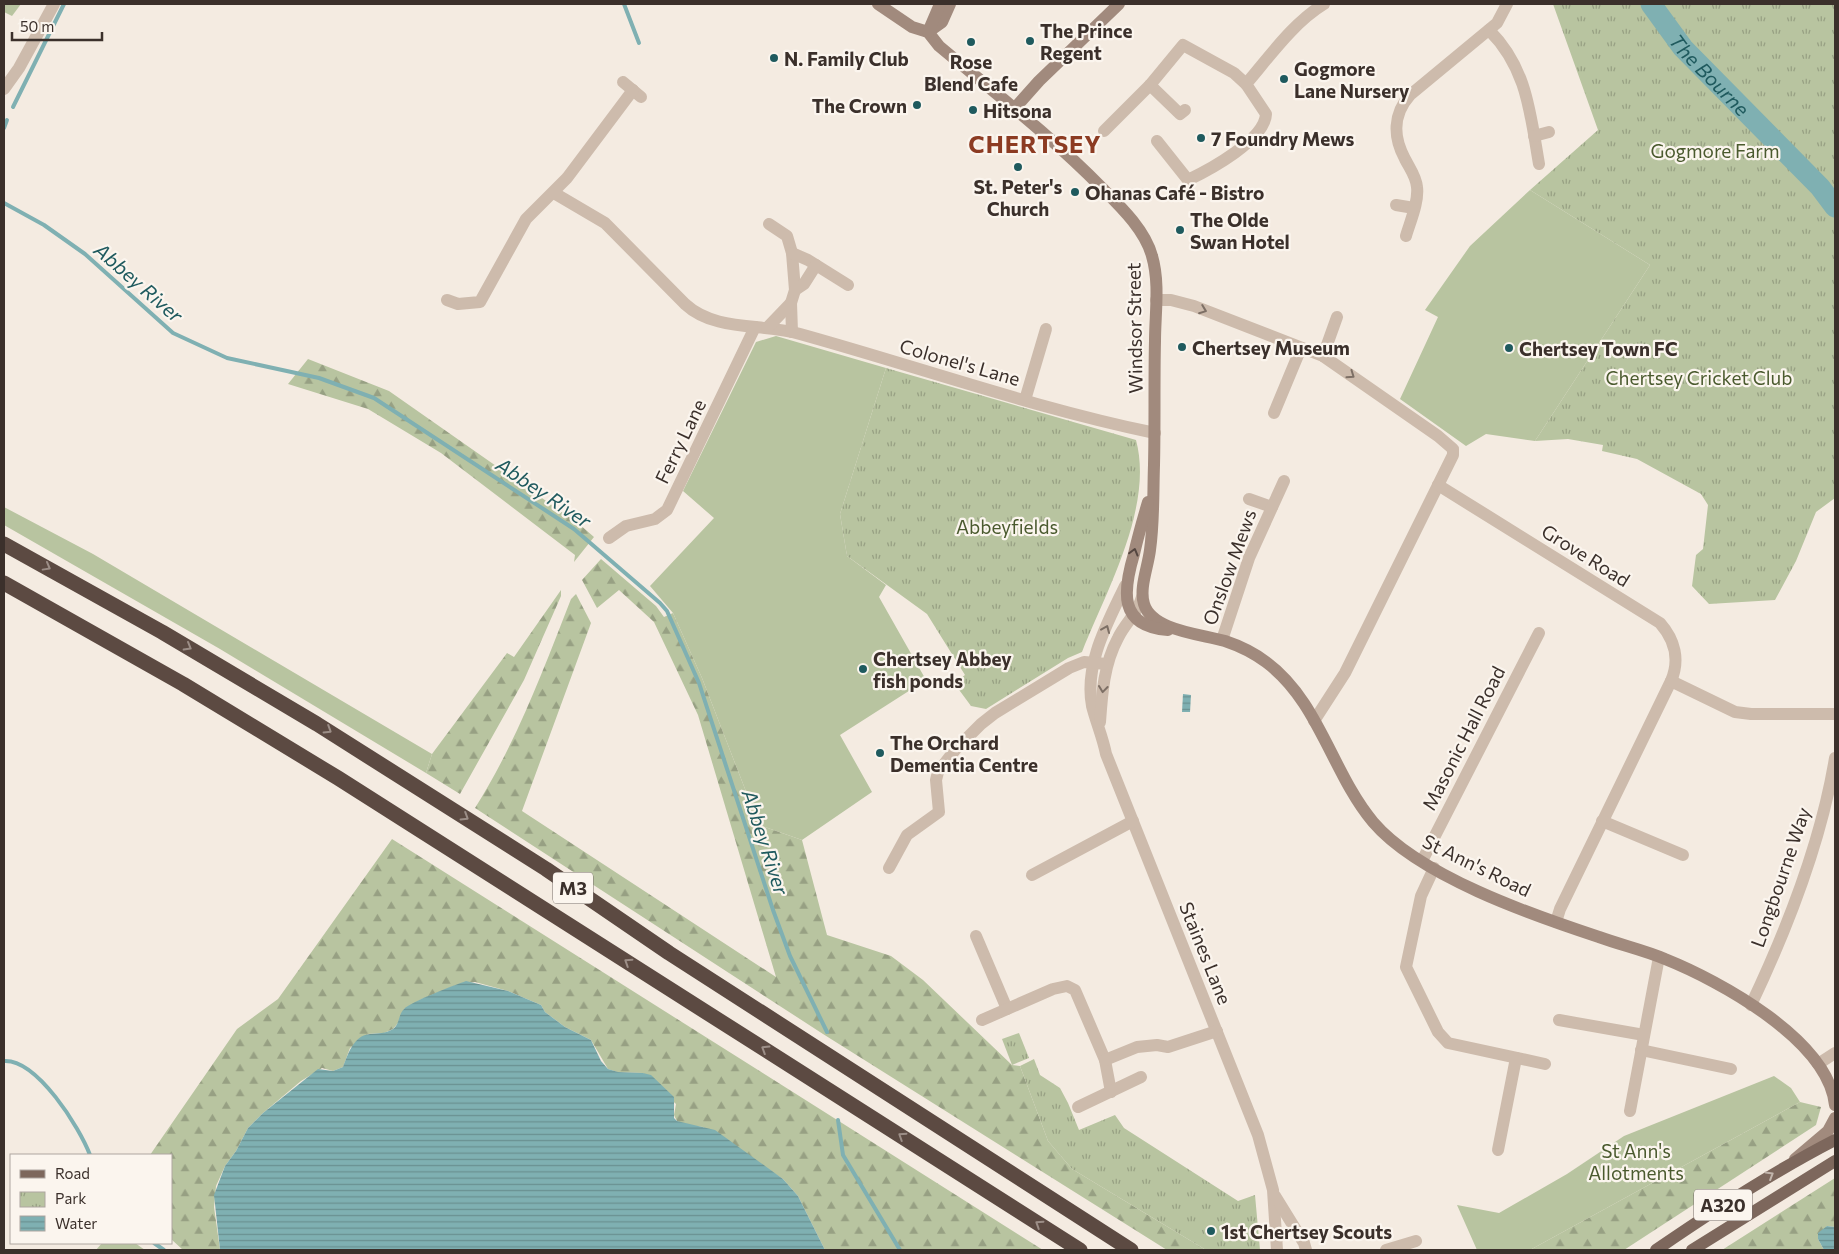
<svg xmlns="http://www.w3.org/2000/svg" width="1839" height="1254" font-family="Commissioner,sans-serif">
  <style>
    .green { fill: #b8c4a0 }
    .forest { fill: url(#forest-firs) }
    .park { fill: url(#park-tufts) }
    .water { fill: url(#water-rules) }
    .lines { fill: none; stroke-linecap: round; stroke-linejoin: round }
    .stream { stroke: #7fb0b2; stroke-width: 4 }
    .river { stroke: #7fb0b2; stroke-width: 21 }
    .street { stroke: #cdbbac; stroke-width: 12 }
    .secondary { stroke: #a18a7d; stroke-width: 12 }
    .primary { stroke: #7d675c; stroke-width: 12 }
    .highway { stroke: #5c4a42; stroke-width: 15 }
    .oneway { stroke: #7d6f65 }
    .oneway2 { stroke: #544640 }
    .oneway3 { stroke: #9c8e87 }
    .oneway4 { stroke: #c2b5ac }
    .poi-dot { fill: #1f5a5e; stroke: #fbf5ee; stroke-width: 2 }
    .labels { text-anchor: middle; dominant-baseline: central; stroke-width: 4.5; stroke-linejoin: round; paint-order: stroke }
    .shield { fill: #fbf5ee; stroke: #756b66; stroke-width: 1 }
    .shield-label { font-size: 18px; font-weight: bold; fill: #3b302b }
    .poi-label { font-size: 19px; font-weight: bold; fill: #3b302b; stroke: #fbf5ee; text-anchor: start }
    .park-label { font-size: 19px; fill: #4a5a2e; stroke: #fbf5ee }
    .street-label { font-size: 19px; fill: #3b302b; stroke: #fbf5ee }
    .water-label { font-size: 20px; font-style: italic; fill: #1f5a5e; stroke: #fbf5ee }
    .district-label { font-size: 24px; font-weight: bold; letter-spacing: 1px; fill: #8c3b22; stroke: #fbf5ee }
  </style>
  <defs>
    <pattern id="forest-firs" width="22" height="20" patternUnits="userSpaceOnUse" patternTransform="scale(1.25)"><rect width="22" height="20" fill="#b8c4a0"/><path d="M5 1l3.5 6h-7zM16 11l3.5 6h-7z" fill="#97a083"/></pattern>
    <pattern id="park-tufts" width="24" height="20" patternUnits="userSpaceOnUse" patternTransform="scale(1.25)"><rect width="24" height="20" fill="#b8c4a0"/><path d="M3 7l-1-3M5 7V3M7 7l1-3M15 17l-1-3M17 17v-4M19 17l1-3" fill="none" stroke="#97a083"/></pattern>
    <pattern id="water-rules" width="6" height="5" patternUnits="userSpaceOnUse" patternTransform="scale(1.25)"><rect width="6" height="5" fill="#7fb0b2"/><path d="M0 2.5h6" fill="none" stroke="#699091"/></pattern>
  </defs>
  <rect width="100%" height="100%" fill="#f4ebe1"/>
  <g class="green">
    <path d="M4 4H21L12 16 4 12Z"/>
    <path d="M1530 190 1650 265 1535 441 1486 434 1466 446 1400 399 1438 317 1425 310 1470 246Z"/>
    <path d="M776 336 886 368 840 514 847 556 886 585 879 597 926 680 840 735 872 792 802 840 759 825 702 678 673 613 650 586 714 518 683 491 756 342Z"/>
    <path d="M4 507 93 554 432 754 426 773 220 649 4 525Z"/>
    <path d="M1774 1076 1791 1088 1800 1102 1530 1250H1477L1457 1205 1499 1213 1567 1174 1624 1136Z"/>
    <path d="M102 1243H135L145 1250H96Z"/>
  </g>
  <g class="forest">
    <path d="M308 359 389 391 579 524 594 537 574 562 575 555 441 453 368 409 288 384Z"/>
    <path d="M601 559 656 606 664 617 673 613 702 678 759 825 802 840 827 935 891 956 923 980 1012 1065 1020 1066 1048 1141 1072 1169 1206 1250H1167L823 1034 475 808C516 743 543 671 571 599L576 594 591 623 522 811 776 977 698 715 654 622 619 590 597 608 582 580Z"/>
    <path d="M561 590V596L524 680 460 794 426 773 432 754 507 653 514 657Z"/>
    <path d="M392 839 1043 1250H825L798 1196 783 1179 703 1127 685 1125 677 1121 674 1115 676 1104 643 1073 617 1072 608 1069 591 1040 565 1027 545 1012 541 1005 508 991 475 982 459 984 422 999 404 1009 398 1023 393 1029 384 1033 368 1034 350 1048 343 1067 333 1071 322 1068 301 1081 263 1113 248 1128 236 1151 225 1166 216 1186 214 1207 220 1250H183L171 1239V1155H150L237 1029 278 999Z"/>
    <path d="M1800 1102 1821 1107 1816 1125 1624 1250H1530Z"/>
    <path d="M1835 1178V1227L1827 1226 1818 1239 1824 1250H1722Z"/>
  </g>
  <g class="park">
    <path d="M1553 4H1835V498L1816 512 1796 561 1775 600 1709 604 1692 586 1696 555 1703 549 1708 505 1701 494 1637 459 1602 451 1603 445 1568 439 1535 441 1650 265 1530 190 1598 130Z"/>
    <path d="M886 368 1136 440C1154 507 1106 591 1082 652L1068 658 986 709 971 706 954 683 965 675 927 614 847 556 840 514Z"/>
    <path d="M1019 1033 1029 1058 1012 1065 1002 1039Z"/>
    <path d="M1034 1059 1040 1075 1060 1088 1068 1103 1079 1130 1115 1115 1124 1128 1238 1201 1255 1195 1260 1250H1206L1072 1169 1048 1141 1020 1066Z"/>
  </g>
  <g class="water">
    <path d="M1183 694 1191 695 1190 712H1182Z"/>
    <path d="M466 981 508 991 541 1005 545 1012 565 1027 591 1040 601 1061 608 1069 618 1072 643 1073 651 1075 674 1097V1118L677 1121 715 1130 783 1179 798 1196 825 1250H220L214 1195 225 1166 236 1151 248 1128 263 1113 318 1069 333 1071 343 1067C348 1054 354 1035 370 1034 378 1033 385 1034 393 1029 400 1024 398 1015 404 1009 410 1002 455 985 466 981Z"/>
    <path d="M1827 1226 1835 1227V1250H1824L1818 1239V1233Z"/>
  </g>
  <g class="lines">
    <g class="stream">
      <path d="M624 4 639 43"/>
      <path d="M13 107 64 4"/>
      <path d="M4 128 7 120"/>
      <path d="M4 203 44 225 85 254 173 333 227 358 319 378 374 398 574 529 660 603 667 611 699 683 773 910 790 956 827 1032"/>
      <path d="M4 1061C37 1059 80 1128 90 1155"/>
      <path d="M838 1120 843 1155 900 1250"/>
      <path d="M154 1243 164 1250"/>
    </g>
    <path class="river" id="s1" d="M1651 4 1683 48 1820 187 1835 207"/>
    <g class="street">
      <path d="M1489 30C1527 68 1530 112 1539 164"/>
      <path d="M623 82 641 97"/>
      <path d="M1150 85 1180 114 1185 110"/>
      <path d="M4 89 19 68 54 4"/>
      <path d="M1104 131 1150 85 1183 45 1234 73 1246 84"/>
      <path d="M1534 136 1549 132"/>
      <path d="M1157 141 1188 180C1209 170 1265 140 1266 114L1246 84C1270 56 1293 23 1324 4"/>
      <path d="M554 193 605 223 685 304C715 332 763 323 800 334 919 367 1034 408 1155 433"/>
      <path d="M1396 205 1414 208"/>
      <path d="M769 224 787 236 792 253 795 290 791 303 792 332"/>
      <path d="M1406 236C1410 222 1419 202 1417 187 1416 176 1410 169 1405 159 1393 137 1393 114 1410 95L1497 23 1507 4"/>
      <path d="M792 253 808 260 848 285"/>
      <path d="M795 290 804 284 816 265"/>
      <path d="M447 300 458 304 480 302 526 219 567 178 633 90"/>
      <path d="M1156 300H1171L1194 306 1323 356 1438 436 1453 449V455L1345 673 1314 721"/>
      <path d="M767 328 791 303"/>
      <path d="M1323 356 1337 317"/>
      <path d="M1025 400 1046 329"/>
      <path d="M1274 413 1301 348"/>
      <path d="M1438 485 1660 623C1675 640 1680 660 1671 681L1560 909 1556 922"/>
      <path d="M1249 499 1272 507"/>
      <path d="M609 538 626 526 655 519 667 510 755 327"/>
      <path d="M1125 586C1108 622 1084 664 1092 706 1096 722 1103 738 1106 754L1258 1135 1273 1190 1277 1250"/>
      <path d="M1222 640 1249 558 1284 481"/>
      <path d="M1671 681 1735 712 1751 714H1835"/>
      <path d="M1100 722C1102 693 1104 664 1118 638 1125 623 1138 613 1142 597"/>
      <path d="M1602 821 1683 855"/>
      <path d="M1422 861 1539 633"/>
      <path d="M889 868 907 835 939 812 936 780 938 772 955 750 981 724 995 713 1069 668 1084 662 1107 664"/>
      <path d="M1434 868 1421 896 1406 967 1438 1032 1448 1043 1545 1064"/>
      <path d="M1032 875 1133 821"/>
      <path d="M976 936 1007 1009"/>
      <path d="M1751 1005C1788 927 1821 843 1835 758"/>
      <path d="M982 1020 1053 989 1067 986 1075 990 1105 1060 1111 1092"/>
      <path d="M1559 1020 1644 1035"/>
      <path d="M1641 1050 1731 1069"/>
      <path d="M1105 1060 1137 1047 1157 1045 1168 1047 1217 1031"/>
      <path d="M1818 1064 1835 1053"/>
      <path d="M1078 1107 1141 1077"/>
      <path d="M1630 1111 1659 957"/>
      <path d="M1498 1150 1516 1058"/>
      <path d="M1275 1196 1304 1243 1306 1250"/>
      <path d="M1386 1250 1416 1241"/>
    </g>
    <g class="secondary">
      <path d="M878 4 912 27 928 32 939 46C994 92 1052 137 1102 188 1121 207 1145 230 1152 256 1160 283 1155 314 1155 341 1154 383 1155 424 1154 465 1153 494 1154 522 1150 550 1148 567 1139 588 1144 604 1152 631 1202 634 1225 641 1240 646 1254 653 1266 662 1319 701 1332 773 1373 822 1419 876 1532 915 1599 937 1621 945 1644 950 1665 959 1720 981 1828 1040 1835 1105"/>
      <path d="M928 32 942 22 950 4"/>
      <path d="M928 32 940 4"/>
      <path d="M1015 108 1039 81 1119 4"/>
      <path d="M1148 502C1143 519 1138 536 1134 554 1123 591 1118 626 1168 630"/>
      <path d="M1795 1159 1828 1131 1835 1118"/>
    </g>
    <g class="primary">
      <path d="M1656 1250C1714 1210 1773 1172 1835 1140"/>
      <path d="M1692 1250 1835 1161"/>
    </g>
    <g class="highway">
      <path d="M4 544 162 632 317 724 546 869 669 953 1131 1250"/>
      <path d="M4 583 183 684 338 778 1080 1250"/>
    </g>
  </g>
  <defs><path id="oneway-chevron" d="M-2-3.5L2.5 0L-2 3.5" fill="none" stroke-width="1.6" stroke-linecap="round" stroke-linejoin="round" transform="scale(1.25)"/></defs>
  <g class="oneway">
    <use href="#oneway-chevron" transform="translate(1203 310) rotate(21)"/>
    <use href="#oneway-chevron" transform="translate(1351 375) rotate(35)"/>
    <use href="#oneway-chevron" transform="translate(1106 629) rotate(-67)"/>
    <use href="#oneway-chevron" transform="translate(1103 689) rotate(97)"/>
  </g>
  <use class="oneway2" href="#oneway-chevron" transform="translate(1134 552) rotate(-75)"/>
  <g class="oneway3">
    <use href="#oneway-chevron" transform="translate(47 567) rotate(29)"/>
    <use href="#oneway-chevron" transform="translate(188 647) rotate(30)"/>
    <use href="#oneway-chevron" transform="translate(328 730) rotate(32)"/>
    <use href="#oneway-chevron" transform="translate(465 817) rotate(32)"/>
    <use href="#oneway-chevron" transform="translate(628 962) rotate(-147)"/>
    <use href="#oneway-chevron" transform="translate(765 1049) rotate(-148)"/>
    <use href="#oneway-chevron" transform="translate(902 1136) rotate(-147)"/>
    <use href="#oneway-chevron" transform="translate(1039 1224) rotate(-147)"/>
  </g>
  <use class="oneway4" href="#oneway-chevron" transform="translate(1770 1175) rotate(-31)"/>
  <g class="poi-dot">
    <circle cx="1030" cy="41" r="5"/>
    <circle cx="971" cy="42" r="5"/>
    <circle cx="774" cy="58" r="5"/>
    <circle cx="1284" cy="79" r="5"/>
    <circle cx="917" cy="105" r="5"/>
    <circle cx="973" cy="110" r="5"/>
    <circle cx="1201" cy="138" r="5"/>
    <circle cx="1018" cy="167" r="5"/>
    <circle cx="1075" cy="192" r="5"/>
    <circle cx="1180" cy="230" r="5"/>
    <circle cx="1182" cy="347" r="5"/>
    <circle cx="1509" cy="348" r="5"/>
    <circle cx="863" cy="669" r="5"/>
    <circle cx="880" cy="753" r="5"/>
    <circle cx="1211" cy="1231" r="5"/>
  </g>
  <g class="labels">
    <g class="shield">
      <rect x="553" y="872.5" width="40" height="31" rx="4"/>
      <rect x="1694" y="1189.5" width="58" height="31" rx="4"/>
    </g>
    <g class="shield-label">
      <text x="573" y="888">M3</text>
      <text x="1723" y="1205">A320</text>
    </g>
    <g class="poi-label">
      <text x="1040" y="30">The Prince<tspan x="1040" dy="22">Regent</tspan></text>
      <text x="784" y="58">N. Family Club</text>
      <text x="971" y="61" text-anchor="middle">Rose<tspan x="971" dy="22">Blend Cafe</tspan></text>
      <text x="1294" y="68">Gogmore<tspan x="1294" dy="22">Lane Nursery</tspan></text>
      <text x="907" y="105" text-anchor="end">The Crown</text>
      <text x="983" y="110">Hitsona</text>
      <text x="1211" y="138">7 Foundry Mews</text>
      <text x="1018" y="186" text-anchor="middle">St. Peter's<tspan x="1018" dy="22">Church</tspan></text>
      <text x="1085" y="192">Ohanas Café - Bistro</text>
      <text x="1190" y="219">The Olde<tspan x="1190" dy="22">Swan Hotel</tspan></text>
      <text x="1192" y="347">Chertsey Museum</text>
      <text x="1519" y="348">Chertsey Town FC</text>
      <text x="873" y="658">Chertsey Abbey<tspan x="873" dy="22">fish ponds</tspan></text>
      <text x="890" y="742">The Orchard<tspan x="890" dy="22">Dementia Centre</tspan></text>
      <text x="1221" y="1231">1st Chertsey Scouts</text>
    </g>
    <g class="park-label">
      <text x="1715" y="150">Gogmore Farm</text>
      <text x="1699" y="377">Chertsey Cricket Club</text>
      <text x="1007" y="526">Abbeyfields</text>
      <text x="1636" y="1150">St Ann's<tspan x="1636" dy="22">Allotments</tspan></text>
    </g>
    <g class="street-label">
      <text transform="translate(1134 328) rotate(-91)">Windsor Street</text>
      <text transform="translate(960 362) rotate(16)">Colonel's Lane</text>
      <text transform="translate(680 441) rotate(-64)">Ferry Lane</text>
      <text transform="translate(1586 555) rotate(32)">Grove Road</text>
      <text transform="translate(1229 567) rotate(-70)">Onslow Mews</text>
      <text transform="translate(1463 738) rotate(-63)">Masonic Hall Road</text>
      <text transform="translate(1477 865) rotate(26)">St Ann's Road</text>
      <text transform="translate(1780 877) rotate(-71)">Longbourne Way</text>
      <text transform="translate(1206 953) rotate(68)">Staines Lane</text>
    </g>
    <g class="water-label">
      <text stroke="none"><textPath href="#s1" startOffset="92">The Bourne</textPath></text>
      <text transform="translate(139 282) rotate(41)">Abbey River</text>
      <text transform="translate(544 492) rotate(34)">Abbey River</text>
      <text transform="translate(766 842) rotate(72)">Abbey River</text>
    </g>
    <g class="district-label">
      <text x="1035" y="143">CHERTSEY</text>
    </g>
  </g>
  <rect width="1839" height="1254" fill="none" stroke="#3b302b" stroke-width="10"/>
  <rect x="10" y="1154" width="162" height="90" fill="#fbf5ee" stroke="#aea6a0"/>
  <rect x="20" y="1170" width="25" height="8" fill="#7d675c" stroke="#aea6a0"/>
  <text x="55" y="1179" font-size="15" fill="#3b302b">Road</text>
  <rect x="20" y="1192" width="25" height="15" fill="url(#park-tufts)" stroke="#aea6a0"/>
  <text x="55" y="1204" font-size="15" fill="#3b302b">Park</text>
  <rect x="20" y="1216" width="25" height="15" fill="url(#water-rules)" stroke="#aea6a0"/>
  <text x="55" y="1229" font-size="15" fill="#3b302b">Water</text>
  <path d="M12 32v8h90v-8" fill="none" stroke="#3b302b" stroke-width="2.5"/>
  <text x="20" y="32" font-size="15" fill="#3b302b" stroke="#fbf5ee" stroke-width="4" paint-order="stroke">50 m</text>
</svg>
